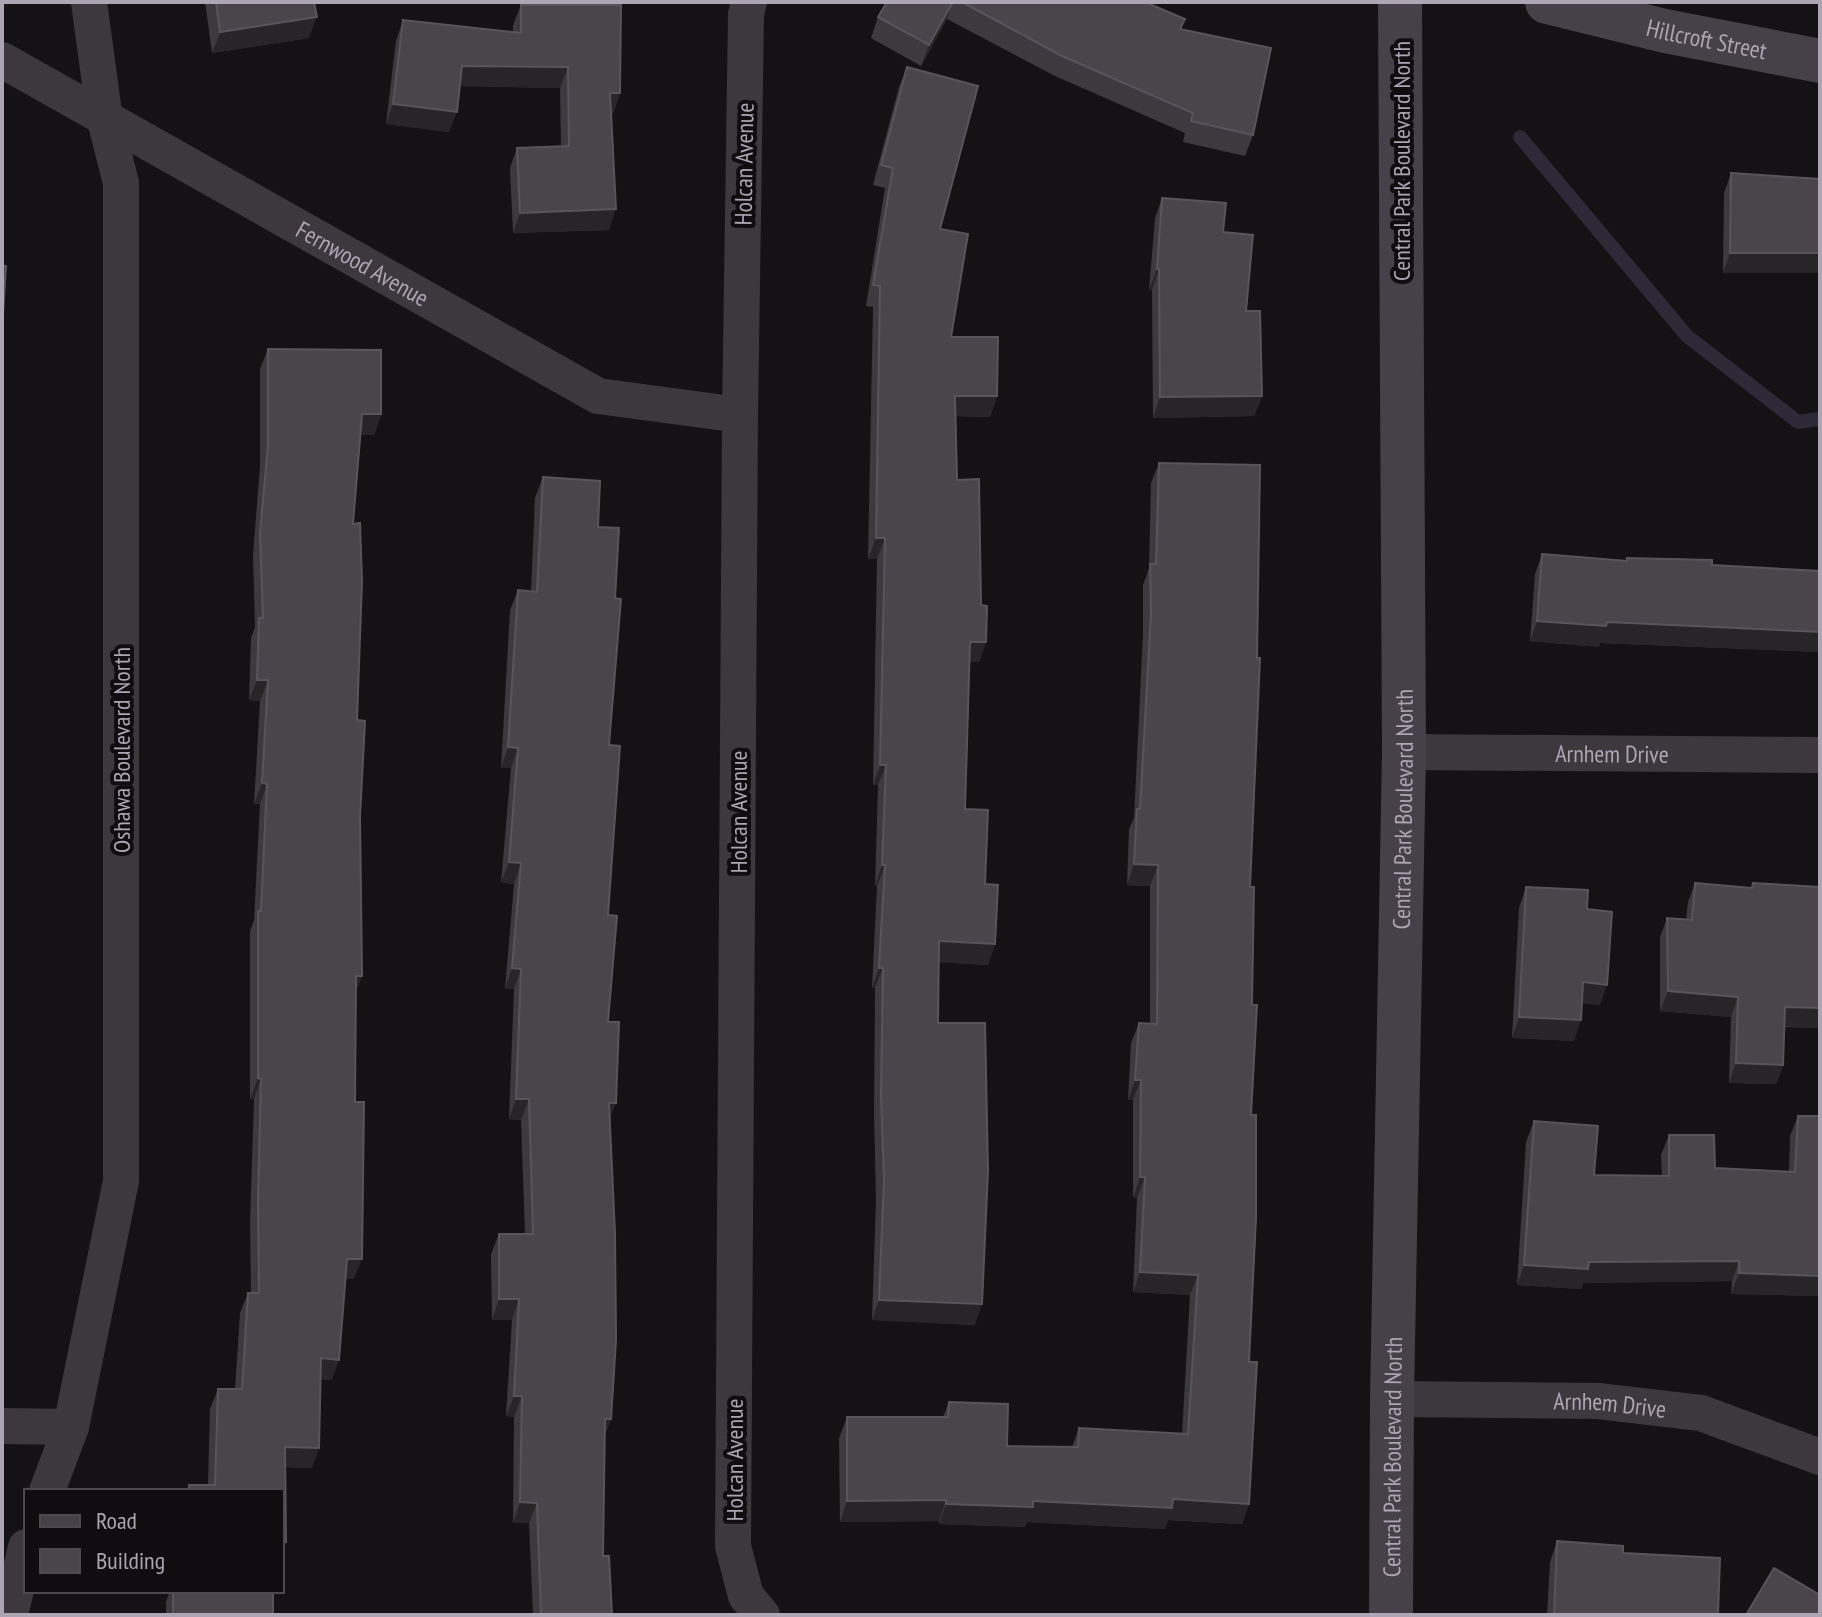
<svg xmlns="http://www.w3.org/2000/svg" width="1822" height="1617" font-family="'PT Sans Narrow',sans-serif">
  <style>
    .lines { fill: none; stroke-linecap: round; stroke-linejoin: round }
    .stream { stroke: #2d2937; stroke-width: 14 }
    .street { stroke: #3c383e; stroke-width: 36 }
    .secondary { stroke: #464148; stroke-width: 44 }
    .wall { fill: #3c3a3f }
    .shaded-wall { fill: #272528 }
    .building { fill: #49454b; stroke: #58545c; stroke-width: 2 }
    .labels { text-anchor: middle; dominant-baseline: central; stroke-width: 8; stroke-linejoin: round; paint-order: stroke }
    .street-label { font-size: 24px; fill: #ada4b4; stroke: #0f0d0f }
  </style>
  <rect width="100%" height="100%" fill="#141214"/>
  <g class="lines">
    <path class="stream" d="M1520 137 1687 336 1798 422 1820 419"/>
    <g class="street">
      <path d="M749 2 746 14 740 415 733 1546 746 1596 762 1615"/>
      <path id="s1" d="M2 60 598 396 740 415"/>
      <path id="s2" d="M1404 752 1820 755"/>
      <path id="s3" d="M1392 1399 1598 1401 1701 1413 1820 1457"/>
      <path d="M2 1426 71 1427"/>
      <path d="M47 1491 71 1427 121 1181V183L105 120 89 2"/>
      <path d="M10 1615 26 1547"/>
    </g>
    <g class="secondary">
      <path id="s4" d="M1547 2 1665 31 1820 61"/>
      <path id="s5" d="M1391 1615 1392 1399 1404 752 1400 2"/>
    </g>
  </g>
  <g class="wall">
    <path d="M205 2H314L309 38 212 53Z"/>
    <path d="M887 2H1145L1181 30 1253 135 1245 156 1183 142 1185 133 1055 76 947 19 921 66 871 38 878 17Z"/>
    <path d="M521 5 620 93 613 114H611L609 230 513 233 510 168 517 148 561 146 560 88 460 86 449 132 386 124 396 41 403 20 513 32V25Z"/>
    <path d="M907 67 940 229 951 337 997 396 990 417 955 416 957 480 981 605 986 642 979 662H970L965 809 985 884 995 944 988 965 939 962 938 1023 975 1325 872 1320 876 1200 874 1115 875 988H872L877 886H875L878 785H873L877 559H868L873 307 866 306 885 188 873 185 899 87Z"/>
    <path d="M1731 173 1820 179V273H1723L1724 193Z"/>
    <path d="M1162 198 1223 232 1246 311 1262 396 1254 416 1153 418 1152 290H1149L1155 218Z"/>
    <path d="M268 349 381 414 374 435H361L353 524 362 976 356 991 354 1279H345L332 1380 321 1379 312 1468 285 1467 286 1542 282 1553V1491H186L189 1485H208L210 1409 218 1389H235L240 1313 248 1293H251L250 1222 254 1099H250V931L254 920 260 804H254L260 701 249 700 251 638 255 627 253 555 260 466V369Z"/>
    <path d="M1159 463 1250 887 1251 1115 1249 1504 1242 1524 1168 1520 1165 1529 1027 1522 1025 1527 939 1524V1521L840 1522 839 1438 847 1417H943L949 1402 1007 1446 1072 1447 1079 1428 1182 1434 1190 1295 1133 1292 1137 1198H1133V1100H1128L1131 1043 1139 1023H1150V886L1127 885 1129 829 1134 818 1143 634V585L1149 568 1151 483Z"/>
    <path d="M543 477 598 527 609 745 608 1022 610 1120 611 1419 605 1435 603 1556 612 1615H533L529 1523H513L514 1417 506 1416 512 1320H492L491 1254 499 1234H525L521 1120 509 1119 514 989H505L514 884 501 882 511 768H501L510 610 518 590 531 591 535 498Z"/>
    <path d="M1542 554 1626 561 1627 558 1712 565 1820 652 1600 643 1599 647 1530 641 1535 574Z"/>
    <path d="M1695 883 1751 888 1753 883 1820 887V1028L1785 1027 1783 1065 1776 1084 1729 1083 1731 1017 1660 1011V937L1667 918 1686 920 1688 902Z"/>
    <path d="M1526 887 1587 909 1600 1005 1582 1003 1574 1041 1512 1038 1519 908Z"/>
    <path d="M1798 1116H1820V1296L1731 1294 1732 1281 1583 1283 1581 1289 1517 1285 1526 1142 1534 1121 1594 1175 1662 1176 1661 1155 1669 1135 1715 1168 1789 1172 1790 1136Z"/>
    <path d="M1557 1541 1623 1553 1718 1615H1547L1550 1562Z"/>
    <path d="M170 1591H273V1615H166V1602Z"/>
  </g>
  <g class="shaded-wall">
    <path d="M953 2 947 19 921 66 929 45Z"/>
    <path d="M317 17 309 38 212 53 220 32Z"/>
    <path d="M462 66 568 67 560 88 455 86Z"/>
    <path d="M610 93H620L613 114H603Z"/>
    <path d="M393 104 457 112 449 132 386 124Z"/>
    <path d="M616 209 609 230 513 233 520 213Z"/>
    <path d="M1730 253H1820V273H1723Z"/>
    <path d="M1157 269H1159L1152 290H1149Z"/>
    <path d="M955 396H997L990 417 947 416Z"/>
    <path d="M1262 396 1254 416 1153 418 1160 397Z"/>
    <path d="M362 414H381L374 435H355Z"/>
    <path d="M876 538H885L877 559H868Z"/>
    <path d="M1537 621 1607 622 1820 632V652L1600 643 1599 647 1530 641Z"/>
    <path d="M970 642H986L979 662H963Z"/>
    <path d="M257 680H268L260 701 249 700Z"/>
    <path d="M508 747 518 748 511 768H501Z"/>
    <path d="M880 765H886L878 785H873Z"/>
    <path d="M262 783 267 784 260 804H254Z"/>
    <path d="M509 862 521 863 514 884 501 882Z"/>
    <path d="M1134 864 1158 865 1150 886 1127 885Z"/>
    <path d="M882 865H885L877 886H875Z"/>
    <path d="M939 941 995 944 988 965 932 962Z"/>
    <path d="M512 968 521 969 514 989H505Z"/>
    <path d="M879 968H883L875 988H872Z"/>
    <path d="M356 976H362L354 996Z"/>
    <path d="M1583 982 1607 985 1600 1005 1576 1003Z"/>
    <path d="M1668 991 1738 997 1731 1017 1660 1011Z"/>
    <path d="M1785 1007 1820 1008V1028L1778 1026Z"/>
    <path d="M1519 1017 1581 1020 1574 1041 1512 1038Z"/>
    <path d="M1736 1063 1783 1065 1776 1084 1729 1083Z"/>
    <path d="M258 1078 261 1079 254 1099H250Z"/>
    <path d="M1135 1080H1141L1133 1100H1128Z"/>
    <path d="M516 1099H529L521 1120 509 1119Z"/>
    <path d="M609 1103H616L608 1123Z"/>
    <path d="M1140 1177H1145L1137 1198H1133Z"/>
    <path d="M347 1259H362L354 1279H340Z"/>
    <path d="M1739 1261 1732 1281 1583 1283 1581 1289 1517 1285 1524 1265 1589 1262Z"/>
    <path d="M1140 1272 1198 1275 1190 1295 1133 1292Z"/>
    <path d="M1739 1273 1820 1276V1296L1731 1294Z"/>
    <path d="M499 1299H519L512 1320H492Z"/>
    <path d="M879 1300 982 1304 975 1325 872 1320Z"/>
    <path d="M321 1358 339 1360 332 1380 314 1379Z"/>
    <path d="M514 1396H522L514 1417 506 1416Z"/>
    <path d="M605 1419H611L603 1440Z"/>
    <path d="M285 1447 319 1448 312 1468 278 1467Z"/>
    <path d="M1173 1499 1249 1504 1242 1524 1168 1520 1165 1529 1027 1522 1025 1527 939 1524 946 1504Z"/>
    <path d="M946 1500 939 1521 840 1522 847 1501Z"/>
    <path d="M520 1502 537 1503 529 1523H513Z"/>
    <path d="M282 1542H286L282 1553Z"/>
  </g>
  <g class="building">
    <path d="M216 2H314L317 17 220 32Z"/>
    <path d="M887 2H953L929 45 878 17Z"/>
    <path d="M962 2H1145L1185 19 1180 29 1271 48 1253 135 1191 121 1193 113 1062 56Z"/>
    <path d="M521 5H621L620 93H610L616 209 520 213 517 148 569 146 568 67 462 66 457 112 393 104 403 20 521 33Z"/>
    <path d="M907 67 978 86 940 229 968 234 951 337H998L997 396H955L957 480 979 479 981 605 987 606 986 642H970L965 809 988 810 985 884 998 885 995 944 939 941 938 1023H985L988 1171 982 1304 879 1300 884 1180 881 1095 883 968H879L885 865H882L886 765H880L885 538H876L880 286 873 285 893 168 881 165Z"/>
    <path d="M1731 173 1820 179V253H1730Z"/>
    <path d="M1162 198 1226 203 1223 232 1253 235 1246 311H1260L1262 396 1160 397 1159 269H1157Z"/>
    <path d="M2 266H6L2 330Z"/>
    <path d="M268 349 381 350V414H362L353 524 360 523 362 581 357 720 365 721 360 817 362 976H356L355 1102H364L362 1259H347L339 1360 321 1358 319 1448 285 1447 286 1542H282V1491H189V1485H215L218 1389H242L248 1293H259L258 1201 261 1079 258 1078V911H261L267 784 262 783 268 680H257L259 618H263L260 534 268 445Z"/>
    <path d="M1159 463 1260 465 1257 658H1260L1250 887H1254L1252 1005H1257L1251 1115H1256V1217L1249 1362H1257L1249 1504 1173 1499 1172 1508 1033 1501V1507L946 1504V1500L847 1501V1417H948L949 1402 1008 1404 1007 1446 1078 1447 1079 1428 1188 1434 1198 1275 1140 1272 1145 1177H1140L1141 1080H1135L1139 1023 1157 1024 1158 865 1134 864 1137 809H1140L1151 614 1150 564H1156Z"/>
    <path d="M543 477 600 481 598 527 619 528 615 598 621 599 609 745 620 746 608 915 617 916 608 1022H619L616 1103H609L615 1234 616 1340 611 1419H605L603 1556H609L612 1615H541L537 1503 520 1502 522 1396H514L519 1299H499V1234H533L529 1099H516L521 969 512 968 521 863 509 862 518 748 508 747 518 590 537 592Z"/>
    <path d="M1542 554 1627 561V558L1712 560V565L1820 571V632L1607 622 1606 626 1537 621Z"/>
    <path d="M1695 883 1752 888 1753 883 1820 887V1008L1785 1007 1783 1065 1736 1063 1738 997 1668 991 1667 918 1692 920Z"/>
    <path d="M1526 887 1588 890 1587 909 1612 912 1607 985 1583 982 1581 1020 1519 1017Z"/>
    <path d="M2 1085H3L2 1153Z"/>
    <path d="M1798 1116H1820V1276L1739 1273V1261L1589 1262 1588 1269 1524 1265 1534 1121 1598 1126 1594 1175 1669 1176V1135H1714L1715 1168 1795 1172Z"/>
    <path d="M1557 1541 1623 1546V1553L1720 1558 1718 1615H1554Z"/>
    <path d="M1774 1568 1820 1595V1615H1746Z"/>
    <rect x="173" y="1591" width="100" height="24"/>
  </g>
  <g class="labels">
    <g class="street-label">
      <text stroke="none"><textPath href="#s4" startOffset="164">Hillcroft Street</textPath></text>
      <text transform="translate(1401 161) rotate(-90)">Central Park Boulevard North</text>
      <text transform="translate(744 164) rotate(-89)">Holcan Avenue</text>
      <text stroke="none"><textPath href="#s1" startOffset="414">Fernwood Avenue</textPath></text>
      <text transform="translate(121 750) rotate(-90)">Oshawa Boulevard North</text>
      <text stroke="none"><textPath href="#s2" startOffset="208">Arnhem Drive</textPath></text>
      <text stroke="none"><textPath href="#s5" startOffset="806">Central Park Boulevard North</textPath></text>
      <text transform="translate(738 812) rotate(-90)">Holcan Avenue</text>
      <text stroke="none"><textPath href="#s3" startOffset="218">Arnhem Drive</textPath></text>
      <text stroke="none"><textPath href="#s5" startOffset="158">Central Park Boulevard North</textPath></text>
      <text transform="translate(734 1460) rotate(-90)">Holcan Avenue</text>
    </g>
  </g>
  <rect width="1822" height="1617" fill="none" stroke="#ada4b4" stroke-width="8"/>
  <rect x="24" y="1489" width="260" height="104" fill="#0f0d0f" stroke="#4e4951" stroke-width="2"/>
  <rect x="40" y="1515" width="40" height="12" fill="#464148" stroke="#4e4951" stroke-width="2"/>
  <text x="96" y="1529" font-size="24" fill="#ada4b4">Road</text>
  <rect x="40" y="1549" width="40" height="24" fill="#49454b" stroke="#4e4951" stroke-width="2"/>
  <text x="96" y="1569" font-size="24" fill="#ada4b4">Building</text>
</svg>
